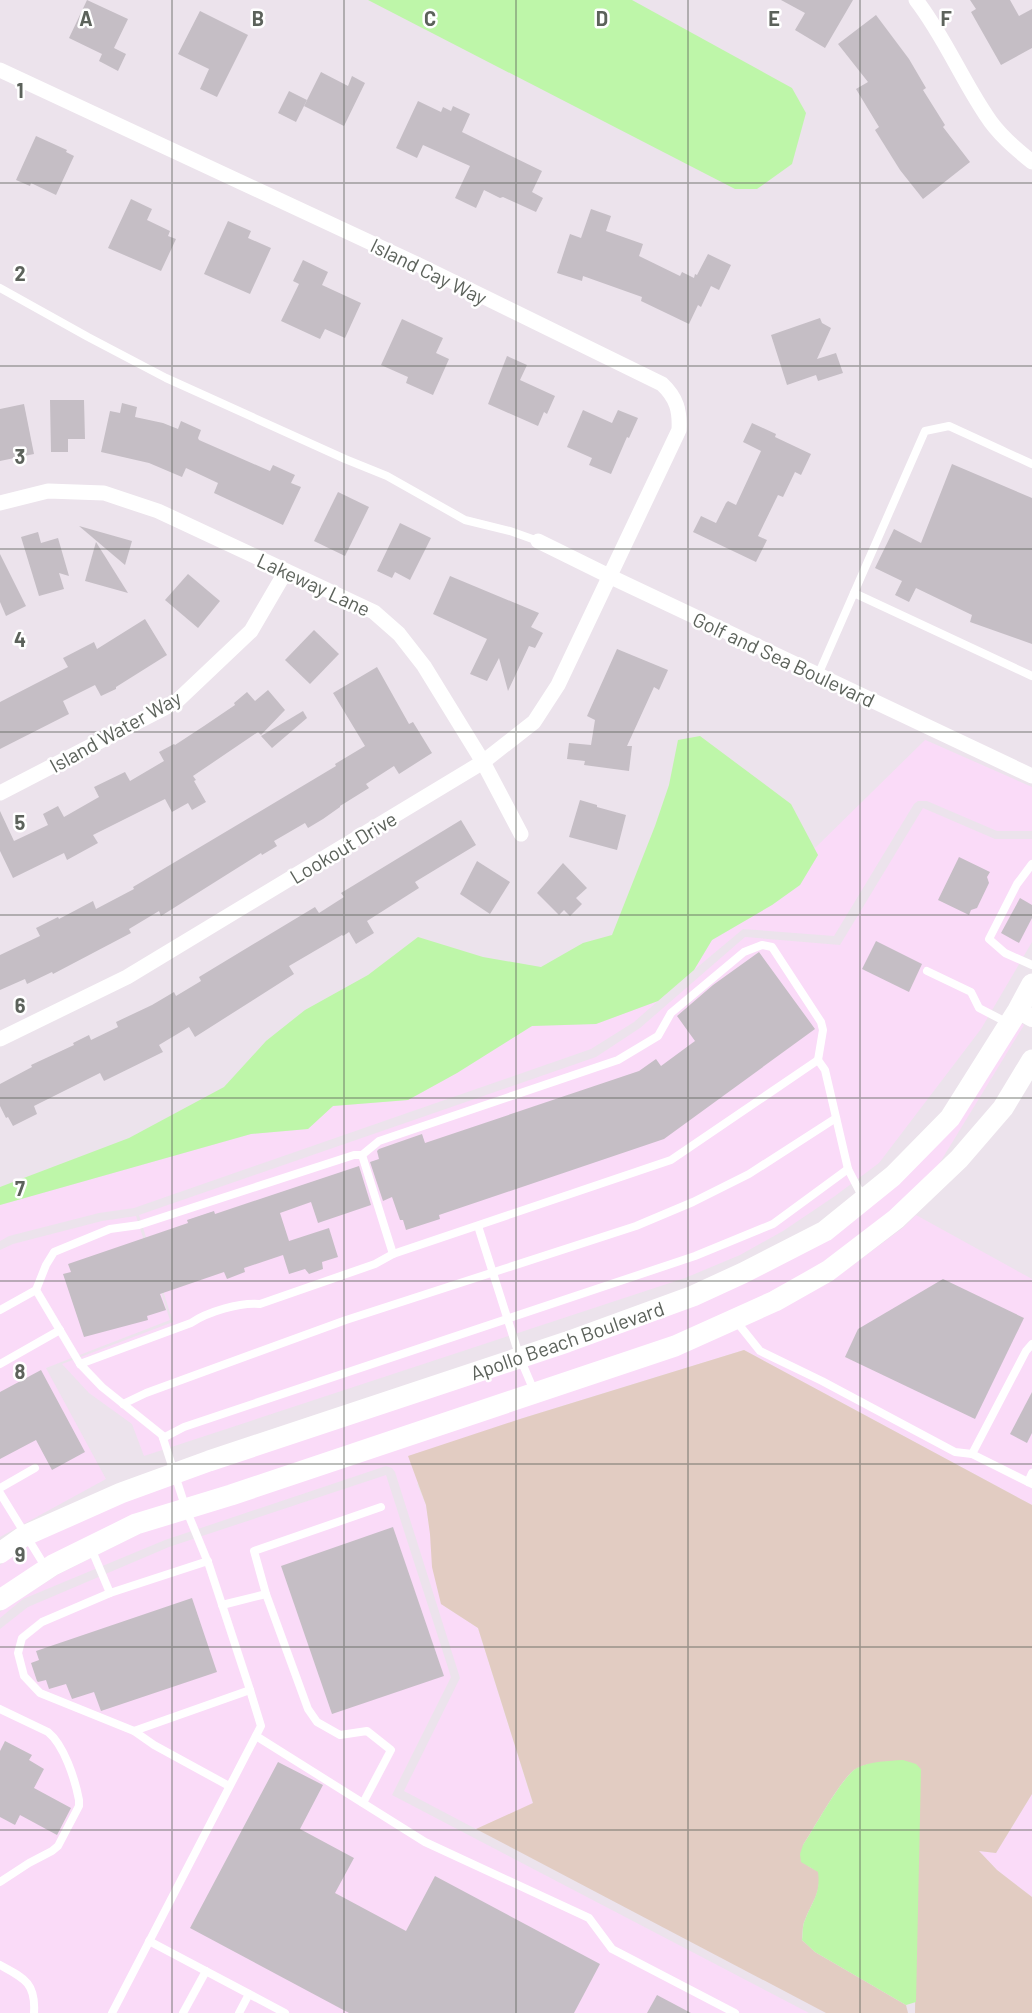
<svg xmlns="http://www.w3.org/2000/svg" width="1032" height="2013" font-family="Barlow,sans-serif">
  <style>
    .commercial { fill: #fadbf8 }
    .green { fill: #e2ccc2 }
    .water { fill: #bef6a9 }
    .building { fill: #c5bec5 }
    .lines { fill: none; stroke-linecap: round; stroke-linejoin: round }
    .service { stroke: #fff; stroke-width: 8 }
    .minor { stroke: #fff; stroke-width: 15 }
    .tertiary { stroke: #fff; stroke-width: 18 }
    .secondary { stroke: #fff; stroke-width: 21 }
    .grid { fill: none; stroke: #5c625b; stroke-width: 1.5; stroke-opacity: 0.55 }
    .labels { text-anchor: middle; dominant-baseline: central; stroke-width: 5; stroke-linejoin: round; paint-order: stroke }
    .street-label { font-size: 20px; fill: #5c625b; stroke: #fff }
    .grid-label { font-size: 20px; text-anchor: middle; font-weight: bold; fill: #5c625b; stroke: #fff; stroke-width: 5; stroke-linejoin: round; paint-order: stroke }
  </style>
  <rect width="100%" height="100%" fill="#ece3ec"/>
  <g class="commercial">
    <path d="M921 738 1032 787V831H997L927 801H918L914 804 834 936 743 929 694 970 712 940 772 905 800 885 818 855 814 849 925 740Z"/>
    <path d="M923 808 995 839H1032V942L981 1029 879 1163 835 1196 783 1231 740 1255 685 1278 144 1456 132 1424 89 1393 62 1364 173 1322 139 1215 596 1057 640 1028 745 937 840 945Z"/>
    <path d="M658 1001 634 1022 591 1049 134 1208 99 1213 9 1236 0 1241V1205L251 1134 308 1129 333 1106 408 1100 457 1073 532 1026 596 1024Z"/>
    <path d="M1021 1023 1024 1025 939 1164 889 1212 822 1263 770 1293 671 1337 227 1486 0 1588V1565L31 1544 125 1501 830 1240Z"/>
    <path d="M916 1215 1032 1279V1505L744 1350 520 1419 417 1484 426 1505 441 1604 478 1628 533 1804 476 1829 404 1791 460 1678 395 1472 392 1468 386 1466 165 1540 23 1599 0 1618V1612L59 1574 141 1533 834 1279 904 1227Z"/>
    <path d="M136 1216 170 1320 46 1368 106 1479 0 1537V1250L13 1244 102 1221Z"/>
    <path d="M386 1475 451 1677 392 1795 809 2013H0V1629L28 1607 169 1547Z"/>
    <path d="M1032 1794V1897L997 1870 979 1851 996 1853Z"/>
  </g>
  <path class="green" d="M744 1350 1032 1505V1794L996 1853 979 1851 997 1870 1032 1897V2013H915L916 1942 891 1761C880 1763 864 1763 854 1770 839 1782 815 1827 803 1845L808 1866 819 1872C821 1894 812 1901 805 1920 802 1926 803 1933 802 1940L815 1952 906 2005 908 2013H826L476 1829 533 1803 478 1628 441 1604 432 1567 430 1534 426 1505 408 1456 520 1419Z"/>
  <g class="water">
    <path d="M368 0H632L792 88 806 113 792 164 757 189H735Z"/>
    <path d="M700 736 791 804 818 855 800 885 772 905 712 940 694 970 658 1001 596 1024 532 1026 457 1073 408 1100 333 1106 308 1129 251 1134 0 1205V1187L129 1138 224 1087 266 1041 305 1010 368 975 418 937 483 957 541 967 583 943 612 935 655 826 669 785 678 740Z"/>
    <path d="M903 1760 916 1764 921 1769 916 2002 906 2005 815 1952 802 1940C803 1934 802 1926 805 1920 812 1901 821 1894 818 1872L801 1862 800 1854 803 1845C814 1829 842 1776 857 1768 870 1761 889 1761 903 1760Z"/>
  </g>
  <g class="building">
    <path d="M87 0 128 19 114 48 126 54 118 71 99 61 102 54 69 38Z"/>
    <path d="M781 0H853L825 48 795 30 805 13Z"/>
    <path d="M970 0H1010L1019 16 1032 9V48L1001 65 971 12 976 9Z"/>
    <path d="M200 11 248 35 217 97 200 89 209 69 178 54Z"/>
    <path d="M876 15 909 59 926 88 923 90 945 125 943 127 970 162 923 199 900 170 875 130 879 127 856 89 868 82 838 44Z"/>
    <path d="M321 72 348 86 352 76 365 83 344 126 304 106Z"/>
    <path d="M289 91 307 100 296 122 278 113Z"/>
    <path d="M418 101 441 112 443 107 451 111 453 106 470 114 462 132 542 171 532 192 543 198 536 212 503 197 500 198 484 190 476 208 455 198 470 166 423 145 417 158 396 148Z"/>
    <path d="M36 136 67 150 66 152 74 156 56 195 31 183 30 186 16 180Z"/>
    <path d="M131 199 152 209 147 220 170 231 168 236 176 239 161 271 108 248Z"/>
    <path d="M591 209 611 216 606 231 643 244 639 256 680 276 682 272 694 278 695 274 697 275 708 254 731 265 719 290 711 286 701 307 698 305 689 324 641 301 642 297 583 276 582 281 557 273 570 234 581 238Z"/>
    <path d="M228 221 251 231 248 238 271 248 250 294 204 274Z"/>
    <path d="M303 260 328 272 322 285 361 303 345 338 325 329 320 339 281 321 299 284 293 281Z"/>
    <path d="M820 318 822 323 831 328 817 359 836 353 843 373 818 381 816 375 787 385 771 335Z"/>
    <path d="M402 319 443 338 436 353 449 359 433 395 406 383 408 377 381 365Z"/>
    <path d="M507 356 527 365 520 380 555 396 547 414 544 412 538 426 488 404Z"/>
    <path d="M50 400H84L85 439H68V452H51Z"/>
    <path d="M122 403 137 407 135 417 163 423 178 429 181 421 201 430 198 438 199 440 270 471 273 465 295 475 291 483 301 487 283 525 214 493 218 483 186 468 182 477 149 463 101 452 110 411 120 413Z"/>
    <path d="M24 404 34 454 0 461V409Z"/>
    <path d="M583 410 612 423 618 410 638 418 629 438 627 437 611 474 589 465 592 458 567 447Z"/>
    <path d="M752 423 776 434 775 437 811 454 801 475 795 472 783 497 778 495 758 536 767 540 756 562 693 532 701 516 716 523 726 503 728 501 736 505 761 451 743 442Z"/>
    <path d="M952 464 1032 498V644L970 622 972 615 916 588 909 602 895 595 902 581 875 568 894 529 921 543Z"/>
    <path d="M338 492 369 507 345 556 314 541Z"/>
    <path d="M400 523 431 538 410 580 395 572 392 578 377 571Z"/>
    <path d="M79 526 132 541 125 565Z"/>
    <path d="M38 532 41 543 58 538 69 576 59 573 64 589 39 596 21 537Z"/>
    <path d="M96 542 128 593 85 581Z"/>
    <path d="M0 554 26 606 6 616 0 602Z"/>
    <path d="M188 574 220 601 198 628 165 600Z"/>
    <path d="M450 576 539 613 531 627 543 633 535 648 529 646 508 691 499 658 487 681 470 674 487 639 433 614Z"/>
    <path d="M145 619 167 655 116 687V689L101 696 95 685 63 701 69 714 0 749V702L68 667 63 658 94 642 97 649Z"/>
    <path d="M314 630 339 654 310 684 285 660Z"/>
    <path d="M617 649 668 670 659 690 654 687 627 746H632L629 771 584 765 585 761 567 759 569 743 591 745 595 720 587 716Z"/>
    <path d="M377 667 409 724 413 722 432 753 399 774 394 766 366 784 369 788 340 806V807L323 819 308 828 305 823 274 841 277 846 262 855 261 853 161 916 159 911 129 929 131 933 53 974 52 972 27 984 25 979 0 990V955L40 936 36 928 58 917 59 919 93 901 96 909 134 889 133 887 336 766 335 764 365 746 333 693Z"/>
    <path d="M268 690 285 710 261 735 258 732 193 776 196 780 194 781 206 802 192 810 188 803 172 812 165 799 93 835 98 843 67 860 64 853 13 878 0 851V811L14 841 48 825 43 814 58 806 64 817 99 797 94 787 125 772 130 781 164 761 159 752 174 744 175 745 204 726 235 705 234 703 247 692 255 701Z"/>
    <path d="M303 711 307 718 272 748 261 736Z"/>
    <path d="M580 800 597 805V807L626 815 617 850 569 837Z"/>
    <path d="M461 820 476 845 415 882 419 888 367 921 374 933 356 944 349 932 343 936 342 935 289 966 294 974 195 1037 189 1027 159 1045 163 1052 104 1081 100 1073 34 1106 37 1114 13 1126 8 1117 6 1118 0 1106V1084L32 1067 31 1065 74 1045 73 1043 89 1035 91 1040 118 1027 116 1022 152 1005 174 992 176 996 201 981 199 977 315 907 319 913 344 897 341 893Z"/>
    <path d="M959 857 990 872 987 877 989 883 977 908 971 910 969 915 938 900Z"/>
    <path d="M477 861 510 882 490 914 460 894Z"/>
    <path d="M563 863 587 888 576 898 582 904 570 916 564 910 559 915 537 893Z"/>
    <path d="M1020 898 1032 905V918L1019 943 1001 933Z"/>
    <path d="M876 941 922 964 909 992 862 969Z"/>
    <path d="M759 952 815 1029 664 1139 439 1215 440 1219 406 1230 403 1220H400L392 1197 383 1201 370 1162 379 1159 377 1151 379 1149 422 1134 425 1143 639 1071 656 1059 661 1066 695 1041 677 1016 713 985Z"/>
    <path d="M359 1166 371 1205 318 1223 311 1202 280 1213 289 1241 329 1228 338 1257 322 1262 323 1269 309 1274 305 1269 289 1274 283 1255 244 1268 245 1272 227 1279 224 1272 160 1294 166 1310 147 1316 148 1320 84 1337 63 1274 71 1272 68 1264 188 1223 187 1220 214 1211 215 1214Z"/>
    <path d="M943 1279 1024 1318 975 1419 845 1357 858 1329Z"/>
    <path d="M41 1370 85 1452 52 1470 36 1440 0 1459V1392Z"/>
    <path d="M1032 1392V1433L1027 1443 1010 1434Z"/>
    <path d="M393 1527 444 1676 332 1714 281 1566Z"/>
    <path d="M192 1598 217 1672 101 1711 94 1692 72 1699 66 1684 49 1689 46 1680 38 1682 37 1681 31 1663 39 1660 36 1651Z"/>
    <path d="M5 1741 32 1755 29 1760 44 1769 34 1788 71 1808 57 1835 20 1815 15 1825 0 1817V1751Z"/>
    <path d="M278 1762 323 1785 300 1829 354 1858 335 1893 406 1931 435 1876 600 1964 574 2013H349L190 1928Z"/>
    <path d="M657 1995 691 2013H647Z"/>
  </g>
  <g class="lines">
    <g class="service">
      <path d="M0 288 88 337 166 378 345 459 387 476 465 520 510 531 538 541"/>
      <path d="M854 593 1032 676"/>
      <path d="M818 675 925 431 949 426 1032 464"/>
      <path d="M1032 864 1017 884 989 939 1005 953 1032 965"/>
      <path d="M927 971 971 992 979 1008 1008 1023"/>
      <path d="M362 1155 379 1141 618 1060 658 1036 671 1013 744 952 762 945 772 947 821 1022 823 1030 818 1060 825 1070 848 1169 863 1198"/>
      <path d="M478 1226 520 1358 534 1391"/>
      <path d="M36 1290 80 1364 102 1387 162 1435 186 1509 209 1565 250 1690 134 1731"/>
      <path d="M0 1310 36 1290 46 1265 54 1252 110 1229 139 1225 354 1155H362L393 1254"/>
      <path d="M736 1321 760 1351 822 1381 955 1452 972 1454 1032 1484"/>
      <path d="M0 1364 60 1330"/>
      <path d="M80 1364 191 1323C207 1312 240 1302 260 1304L375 1264 393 1254 671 1160 818 1060"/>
      <path d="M123 1404 146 1393 346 1320 636 1226 693 1202 749 1174 836 1118"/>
      <path d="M163 1438 184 1427 695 1256 773 1224 848 1169"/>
      <path d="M972 1454 1026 1351 1032 1344"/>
      <path d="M1028 1482 1032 1473"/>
      <path d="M0 1488 35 1468"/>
      <path d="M0 1493 46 1568"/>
      <path d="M91 1548 110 1593"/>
      <path d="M208 1561 110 1593 42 1622 22 1638 18 1653 24 1676 40 1693 134 1731 154 1745 229 1786"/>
      <path d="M266 1594 308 1709 317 1722 340 1735 367 1731 391 1750 363 1803"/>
      <path d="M222 1605 266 1594 254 1551 381 1507"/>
      <path d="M0 1709 48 1732C64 1745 75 1779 79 1800V1806L58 1846 52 1851 29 1863 0 1882"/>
      <path d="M256 1736 425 1842 589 1918 612 1949 735 2013"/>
      <path d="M149 1941 285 2013"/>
      <path d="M0 1965C24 1978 36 1983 34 2013"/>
      <path d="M112 2013 261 1726 250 1690"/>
      <path d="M183 2013 206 1971"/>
      <path d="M239 2013 249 1994"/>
    </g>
    <g class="minor">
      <path d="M916 0C944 36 961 78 986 115 998 134 1015 148 1032 162"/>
      <path d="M0 70 423 267 662 384C677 398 680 411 679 430L558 685 534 722 483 762 127 977 0 1039"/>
      <path d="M0 503 48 491 104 493 158 511 374 612 399 634 424 666 483 762 521 834"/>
      <path d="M538 541 611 577 1032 776"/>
      <path d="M0 793 176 702 251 631 286 571"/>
    </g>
    <path class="tertiary" d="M1018 1010 1032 1018"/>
    <g class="secondary">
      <path d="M0 1553 24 1536 121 1493 209 1461 567 1342 693 1296 743 1273 825 1231 893 1176 950 1118 1018 1010 1032 984"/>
      <path d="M0 1600 53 1565 136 1524 231 1495 675 1346 775 1301 828 1271 896 1219 959 1159 1003 1108 1032 1060"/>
    </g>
  </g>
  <path class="grid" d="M172 0V2013M344 0V2013M516 0V2013M688 0V2013M860 0V2013M0 183H1032M0 366H1032M0 549H1032M0 732H1032M0 915H1032M0 1098H1032M0 1281H1032M0 1464H1032M0 1647H1032M0 1830H1032"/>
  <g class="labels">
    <g class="street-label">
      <text transform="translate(429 271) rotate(26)">Island Cay Way</text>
      <text transform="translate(314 584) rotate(25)">Lakeway Lane</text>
      <text transform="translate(784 659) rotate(25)">Golf and Sea Boulevard</text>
      <text transform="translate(115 731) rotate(-29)">Island Water Way</text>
      <text transform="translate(343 847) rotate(-31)">Lookout Drive</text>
      <text transform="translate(567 1340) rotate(-19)">Apollo Beach Boulevard</text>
    </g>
  </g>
  <g class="grid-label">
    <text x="86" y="26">A</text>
    <text x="258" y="26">B</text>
    <text x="430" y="26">C</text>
    <text x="602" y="26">D</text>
    <text x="774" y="26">E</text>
    <text x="946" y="26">F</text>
    <text x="20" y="98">1</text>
    <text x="20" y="281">2</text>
    <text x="20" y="464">3</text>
    <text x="20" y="647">4</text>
    <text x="20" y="830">5</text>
    <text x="20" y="1013">6</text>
    <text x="20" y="1196">7</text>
    <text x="20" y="1379">8</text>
    <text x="20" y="1562">9</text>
  </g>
</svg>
